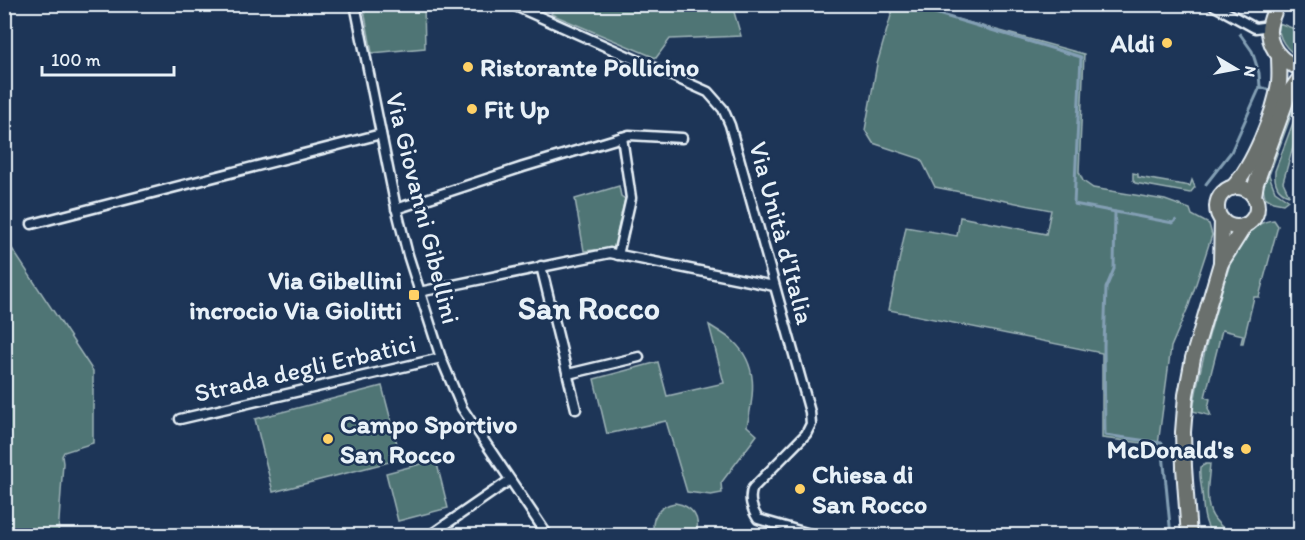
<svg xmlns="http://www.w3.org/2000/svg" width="1305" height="540" font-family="Itim,sans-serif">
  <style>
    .green { fill: #507475; stroke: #9cb2b6; stroke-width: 1.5 }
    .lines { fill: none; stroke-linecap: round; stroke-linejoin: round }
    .stream { stroke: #839fb4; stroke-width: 3 }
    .minor-casing { stroke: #e8f1f8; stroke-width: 13 }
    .primary-casing { stroke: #e8f1f8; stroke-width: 18 }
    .minor { stroke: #1d3557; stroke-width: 8 }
    .primary { stroke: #6a706d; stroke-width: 14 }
    .poi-dot { fill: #ffd166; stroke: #1d3557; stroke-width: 2 }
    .labels { text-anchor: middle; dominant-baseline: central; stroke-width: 5; stroke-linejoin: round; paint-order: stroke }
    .poi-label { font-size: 26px; font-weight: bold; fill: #e8f1f8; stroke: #1d3557; text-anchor: start }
    .street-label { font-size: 26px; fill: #e8f1f8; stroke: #1d3557 }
    .district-label { font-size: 32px; font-weight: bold; fill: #e8f1f8; stroke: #1d3557 }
  </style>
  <rect width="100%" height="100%" fill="#1d3557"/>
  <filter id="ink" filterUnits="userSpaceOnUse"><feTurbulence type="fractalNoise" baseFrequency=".0167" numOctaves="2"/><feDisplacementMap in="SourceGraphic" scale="12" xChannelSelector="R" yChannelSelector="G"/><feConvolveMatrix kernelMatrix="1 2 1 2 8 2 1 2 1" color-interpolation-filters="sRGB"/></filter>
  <g filter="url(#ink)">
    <g class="green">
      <path d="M363 5H424L425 48 372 53Z"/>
      <path d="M555 5H732L741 36 670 39 656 58 551 14Z"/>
      <path d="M894 5H905L1084 54 1079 172 1083 181 1093 188 1165 200 1190 209 1192 215 1209 224 1212 235 1189 305 1171 347 1158 445 1102 438V353L889 310 906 227 957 236 960 217 1046 234 1051 210 935 187 921 159 873 143 865 130 877 64Z"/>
      <path d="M1279 23 1300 31V57C1287 51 1277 38 1279 23Z"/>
      <path d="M1296 95 1298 97 1269 175 1275 191 1288 200 1283 204 1273 202 1265 197 1263 188Z"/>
      <path d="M1300 104V122L1283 182 1289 195C1277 192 1274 182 1275 171Z"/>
      <path d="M1133 173 1138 174V177L1190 186 1192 180 1195 187 1190 193 1135 183 1133 180Z"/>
      <path d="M619 186 621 196 625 199 614 248 584 251 575 199Z"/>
      <path d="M1274 220 1278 226 1259 297H1254L1243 343H1241L1243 335 1222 330 1205 397 1210 399 1208 408 1211 416 1193 411C1199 369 1210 331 1222 290 1227 274 1231 256 1240 242 1249 230 1260 221 1274 220Z"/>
      <path d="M5 238 93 371V443L64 452 62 456 63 463 58 535H5Z"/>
      <path d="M709 325C717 330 726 335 733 341 759 365 754 395 747 426L757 435 721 483 722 493 711 495 687 492 666 421 607 434 594 379 658 362 667 396 724 383Z"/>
      <path d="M382 386 401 459 273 492 255 419Z"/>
      <path d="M436 460 448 508 398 521 386 473Z"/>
      <path d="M1206 464H1210C1207 497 1201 517 1234 535H1212C1202 517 1204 511 1202 492 1201 483 1199 476 1200 467Z"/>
      <path d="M675 503C693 506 701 518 696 535H654C650 518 658 506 675 503Z"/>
    </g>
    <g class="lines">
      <g class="stream">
        <path d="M905 4 1081 57 1074 204 1173 223 1176 220"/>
        <path d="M1260 87 1273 91"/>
        <path d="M1291 96 1300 99"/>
        <path d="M1206 184 1231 152 1260 87 1259 73 1252 51 1240 34"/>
        <path d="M1115 212 1114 269 1106 288 1104 346 1105 435 1162 443 1171 536"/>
      </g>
      <defs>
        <g id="minor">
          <path d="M355 4 395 203 408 255 441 358 462 408 548 536"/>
          <path d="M511 4 708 92 723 109 730 125 810 412 811 424 806 434 753 488C748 497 752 510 758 519L817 536"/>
          <path d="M1211 4 1255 28 1270 26"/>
          <path d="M396 209 523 167 629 135 682 138"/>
          <path d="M32 224 381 134"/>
          <path d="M618 255 631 198 622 137"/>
          <path d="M541 266 576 409"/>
          <path d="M419 292 610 253 774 286"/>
          <path d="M568 374 639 357"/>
          <path d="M180 419 441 358"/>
          <path d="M429 536 510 480"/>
        </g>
        <g id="primary">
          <path d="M1277 4C1274 13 1268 24 1269 33 1271 51 1284 64 1300 67"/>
          <circle cx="1237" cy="207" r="20"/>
          <path d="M1232 188C1253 167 1275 112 1279 83 1280 74 1279 64 1279 55"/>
          <path d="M1254 196 1256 183 1289 93 1300 78"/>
          <path d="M1221 263 1245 225"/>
          <path d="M1189 536 1184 467 1183 432 1186 395 1193 358 1221 263 1222 220"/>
        </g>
      </defs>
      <use href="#minor" class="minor-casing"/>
      <use href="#primary" class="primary-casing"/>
      <use href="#minor" class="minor"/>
      <use href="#primary" class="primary"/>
    </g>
  </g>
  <g class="poi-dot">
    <circle cx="1167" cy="43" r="6"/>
    <circle cx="468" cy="67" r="6"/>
    <circle cx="472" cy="109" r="6"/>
    <rect x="408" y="289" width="12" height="12" rx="3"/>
    <circle cx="328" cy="439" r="6"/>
    <circle cx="1246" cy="449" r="6"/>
    <circle cx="800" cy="489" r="6"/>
  </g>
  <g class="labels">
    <g class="poi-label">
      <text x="1155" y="43" text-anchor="end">Aldi</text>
      <text x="480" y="67">Ristorante Pollicino</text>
      <text x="484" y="109">Fit Up</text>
      <text x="402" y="280" text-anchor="end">Via Gibellini<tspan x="402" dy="30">incrocio Via Giolitti</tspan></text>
      <text x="340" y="424">Campo Sportivo<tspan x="340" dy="30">San Rocco</tspan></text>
      <text x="1234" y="449" text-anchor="end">McDonald's</text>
      <text x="812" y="474">Chiesa di<tspan x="812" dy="30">San Rocco</tspan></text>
    </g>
    <g class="street-label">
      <text transform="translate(423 208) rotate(76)">Via Giovanni Gibellini</text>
      <text transform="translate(782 233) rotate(75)">Via Unità d'Italia</text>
      <text transform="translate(305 368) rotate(-13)">Strada degli Erbatici</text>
    </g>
    <g class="district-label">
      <text x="589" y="308">San Rocco</text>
    </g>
  </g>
  <rect width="1305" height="540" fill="none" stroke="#1d3557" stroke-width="24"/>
  <rect x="12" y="12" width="1281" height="516" fill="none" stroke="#e8f1f8" stroke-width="2" filter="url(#ink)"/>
  <g transform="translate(1236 69) rotate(100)" stroke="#1d3557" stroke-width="4.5" paint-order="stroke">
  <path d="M0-4.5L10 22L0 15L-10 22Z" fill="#e8f1f8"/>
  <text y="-9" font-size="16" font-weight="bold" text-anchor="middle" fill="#e8f1f8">N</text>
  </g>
  <path d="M42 66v9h132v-9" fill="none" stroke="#e8f1f8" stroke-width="3"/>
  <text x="51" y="66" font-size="18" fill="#e8f1f8" stroke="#1d3557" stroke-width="4.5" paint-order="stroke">100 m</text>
</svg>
